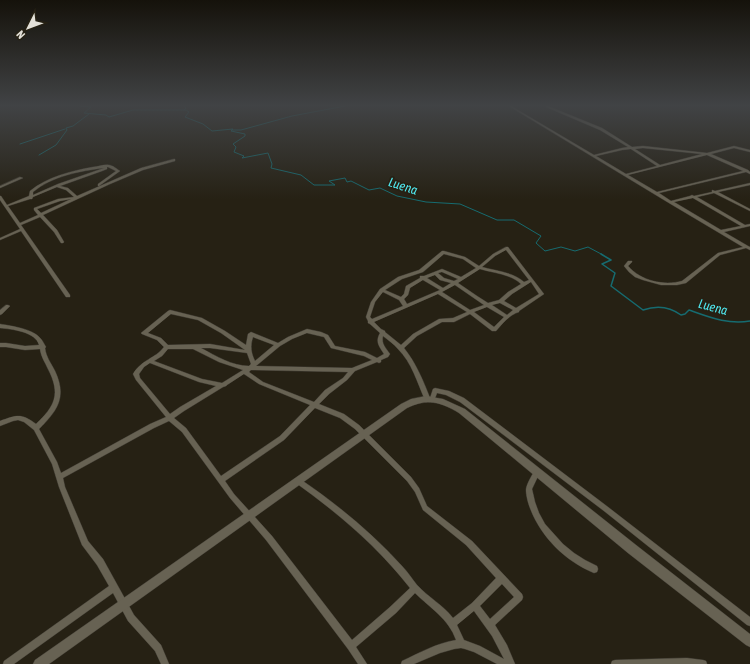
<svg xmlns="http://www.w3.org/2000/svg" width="750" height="664" font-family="'Asap Condensed',sans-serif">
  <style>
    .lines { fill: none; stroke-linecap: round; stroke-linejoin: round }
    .stream-far1 { stroke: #166b70; stroke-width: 1 }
    .stream { stroke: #166b70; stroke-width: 1.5 }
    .street-casing { stroke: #3e3a31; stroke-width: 1 }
    .secondary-casing { stroke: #3e3a31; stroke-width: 1 }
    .street { fill: #676253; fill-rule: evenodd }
    .secondary { fill: #676253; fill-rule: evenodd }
    .labels { text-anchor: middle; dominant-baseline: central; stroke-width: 3.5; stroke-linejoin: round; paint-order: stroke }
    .far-water-label { font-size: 13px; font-style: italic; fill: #50e8f0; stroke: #262114 }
  </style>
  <rect width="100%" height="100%" fill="#262114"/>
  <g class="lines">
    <g class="stream-far1">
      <path d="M79 106 91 107 84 113 106 115 109 117 133 110H186L189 112 185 117 203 124 212 131 233 129 231 131 245 134V136L233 144 236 147 234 152 244 156 242 158 268 153 272 164 271 168 301 175 314 185H335L329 181 345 178 347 182 351 181 369 190 380 188 397 196 426 202 460 204 497 220H514L541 236 536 243 545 251 561 247 575 251 588 247 603 255"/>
      <path d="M184 106 186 108 184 110"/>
      <path d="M232 130H241L292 116 345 106"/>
      <path d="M20 144 65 129"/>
      <path d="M39 155 56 145 67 130 66 128 73 126 89 114"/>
    </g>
    <path class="stream" d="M601 254 611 260 602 264 615 273 611 286 643 310C657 305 669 306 681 315L685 314 689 310C709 317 728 325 750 321"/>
    <defs>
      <g id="street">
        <path d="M509 106H511L594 155 622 148 628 147 600 130 546 107V106H548L602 128 632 147 643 146 707 153 734 146 750 150V152L734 148 711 154 748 170 750 172V174L746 172 659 193 671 201 690 196 692 195 694 196 712 192V190L715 191 750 183V185L718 192 750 209V211L714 193 697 197 745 225 750 224V226L724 232 748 246 750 247V250L746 248 720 255 686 283 677 285H661L643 280 635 277 629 272 624 266 628 261H632V262L628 266C641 281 664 286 682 281L718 253 743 247 669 203ZM643 148 702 154 660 165 635 149ZM631 149 657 166 626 174 596 156 622 150ZM707 155 743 171 657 192 628 175ZM693 198 741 226 721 230 674 202Z"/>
        <path d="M174 159H175V161L143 170 110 184 43 215 57 230 64 242 63 243H61L54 232 40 217 21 225 70 295V297H66L21 231 0 240V238L20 229 0 200V196H1L7 205 29 196 30 191C47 177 71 171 93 167 98 167 104 164 109 165 112 165 117 169 120 171L99 186H98V184L116 171 108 167H107V169L102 171 60 186 68 188 77 196 141 168ZM104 168 58 184 33 195V192C52 176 80 171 104 168ZM57 187 66 190 74 197 58 199 34 208V210L38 215 20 223 8 206 30 199H32L33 197ZM71 199 41 213 37 209 60 201Z"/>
        <path d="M20 177 23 178 0 188V186Z"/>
        <path d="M506 247H508L544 294 519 311V312C509 315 502 324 496 331H492L470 314 454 322H442L417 336 404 348C416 363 423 380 430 398L433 389 435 388 449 391 464 398 608 507 750 617V626L747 625 604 511 460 402 446 395 437 393 434 401H430L429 399 427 400H425C417 382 412 363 398 349 394 344 388 340 383 336 381 344 386 348 390 354L388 357 381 360V362L379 363 377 362 355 371 347 380 329 394 319 404 344 414 359 425 411 477 419 488 427 506 472 541 522 594 523 597 522 600 495 625 507 645 515 664H497L474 652 465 649 461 648 454 649 440 653 414 664H401L402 661C419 653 437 643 456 640 449 619 430 608 415 593L396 613 356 647 367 664H358L348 649 266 540 230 498 182 432 169 421 154 428 63 478 65 487 88 541 103 559 134 615 161 645 169 664H161L155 651 128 621 113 593 14 664H3L4 661 109 586 97 565 82 545 59 487 52 464 34 430 24 422 18 420 13 421 0 426V421C17 415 21 413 36 424 55 406 61 394 48 369 45 362 41 357 40 349L25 350 6 347H0V343H6L25 346 39 345C36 332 12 329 0 328V324C12 326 34 329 41 339 43 341 44 344 46 347L45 348C46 357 51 363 55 371 67 397 58 410 39 429L57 462 61 473 150 424 166 417 136 380 133 374C142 359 155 359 164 347L157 340 142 334 141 333 168 311 170 310 202 318 225 331 246 345 248 334 251 332 278 343 288 337 307 329 321 332 328 335 335 346 365 352 377 358 384 354C379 346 375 342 380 333L370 324 368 323V321L366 317 371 302 380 289 398 277 419 270 442 251H444L465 257 479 266 493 254ZM506 250 529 280 524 282C513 272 496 271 482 267L495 256ZM444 254 463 259 476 268 461 277 442 269 424 276H420V278L406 286 404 294 401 297 385 290 402 279 423 272ZM480 269C493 273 511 274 521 284L508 292 499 300 488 303 477 296 458 283ZM442 272 458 279 454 281 444 278 438 273ZM435 275 440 280 451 283 443 288 427 278ZM423 280 440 290 407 304 404 299 408 295 410 288ZM531 282 539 294 516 308 504 301 512 294ZM455 285 484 305 470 310 442 292ZM383 292 399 300 403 306 372 319 370 317 375 302ZM438 294 467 312 453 318 439 319 413 334 401 345 385 332V331L381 329 374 322ZM500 303 513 310 507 315 492 305ZM487 307 504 317 494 327 474 312ZM171 314 198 320 221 333 245 350 210 344 168 345 161 338 148 333ZM307 333 324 337 331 348 364 356 372 360 352 368 256 366 280 346 292 339ZM253 337 274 345 255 361C251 353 250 346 253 337ZM201 348H210L247 353 251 364 249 366C232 366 216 356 201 348ZM168 349H193L219 362 243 370 222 383 202 379 154 361 162 356ZM150 363 199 382 216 386 180 407 170 414 140 378 139 374 144 367ZM251 370 348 372 343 378 325 390 314 402 263 382 249 372ZM244 374 259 384 310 405 280 436 221 476 186 428 174 418 184 411 223 387 226 386 227 385ZM315 408 340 418 355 429 407 481 415 492 423 510 466 545 496 578 472 603 453 618C443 605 428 597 417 585 412 579 408 572 402 566 372 533 337 504 300 479L298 478 296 479 295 481 296 483C338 513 378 547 410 588L390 607 352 640 272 536 234 494 225 481 284 440ZM502 584 514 597 490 619 480 606ZM474 611 492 636 504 659 480 646 464 640 457 625Z"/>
        <path d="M6 305H8L10 306 2 314 0 315V310Z"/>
        <path d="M537 469 539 470 540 472 532 489 535 502 539 513 545 524 563 544 574 553 585 560 597 566 598 569 597 572 594 573C565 561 541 537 530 508 528 503 526 495 526 490 526 485 532 475 535 470Z"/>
        <path d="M687 658 703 660 706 661 707 664H611L612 661 615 660Z"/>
      </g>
      <path id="secondary" d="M426 396 443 399 465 409 636 545 750 634V647L746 645 628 553 459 413C441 402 427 398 407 408L49 664H33L35 660 401 404 411 399Z"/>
    </defs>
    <use href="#street" class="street-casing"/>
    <use href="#secondary" class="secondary-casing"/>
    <use href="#street" class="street"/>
    <use href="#secondary" class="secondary"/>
  </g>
  <linearGradient id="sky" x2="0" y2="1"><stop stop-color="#15120b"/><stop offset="0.53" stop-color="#414345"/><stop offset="1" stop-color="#414345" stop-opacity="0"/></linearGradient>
  <rect width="750" height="199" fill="url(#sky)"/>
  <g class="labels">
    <g class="far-water-label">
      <text transform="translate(403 186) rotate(18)">Luena</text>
      <text transform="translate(713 307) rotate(15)">Luena</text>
    </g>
  </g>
  <g transform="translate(28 28) rotate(228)" stroke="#262114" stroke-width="3" paint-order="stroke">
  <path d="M0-3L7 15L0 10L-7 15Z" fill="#e3e0d8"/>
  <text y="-6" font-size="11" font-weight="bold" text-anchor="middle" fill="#e3e0d8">N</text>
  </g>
</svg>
